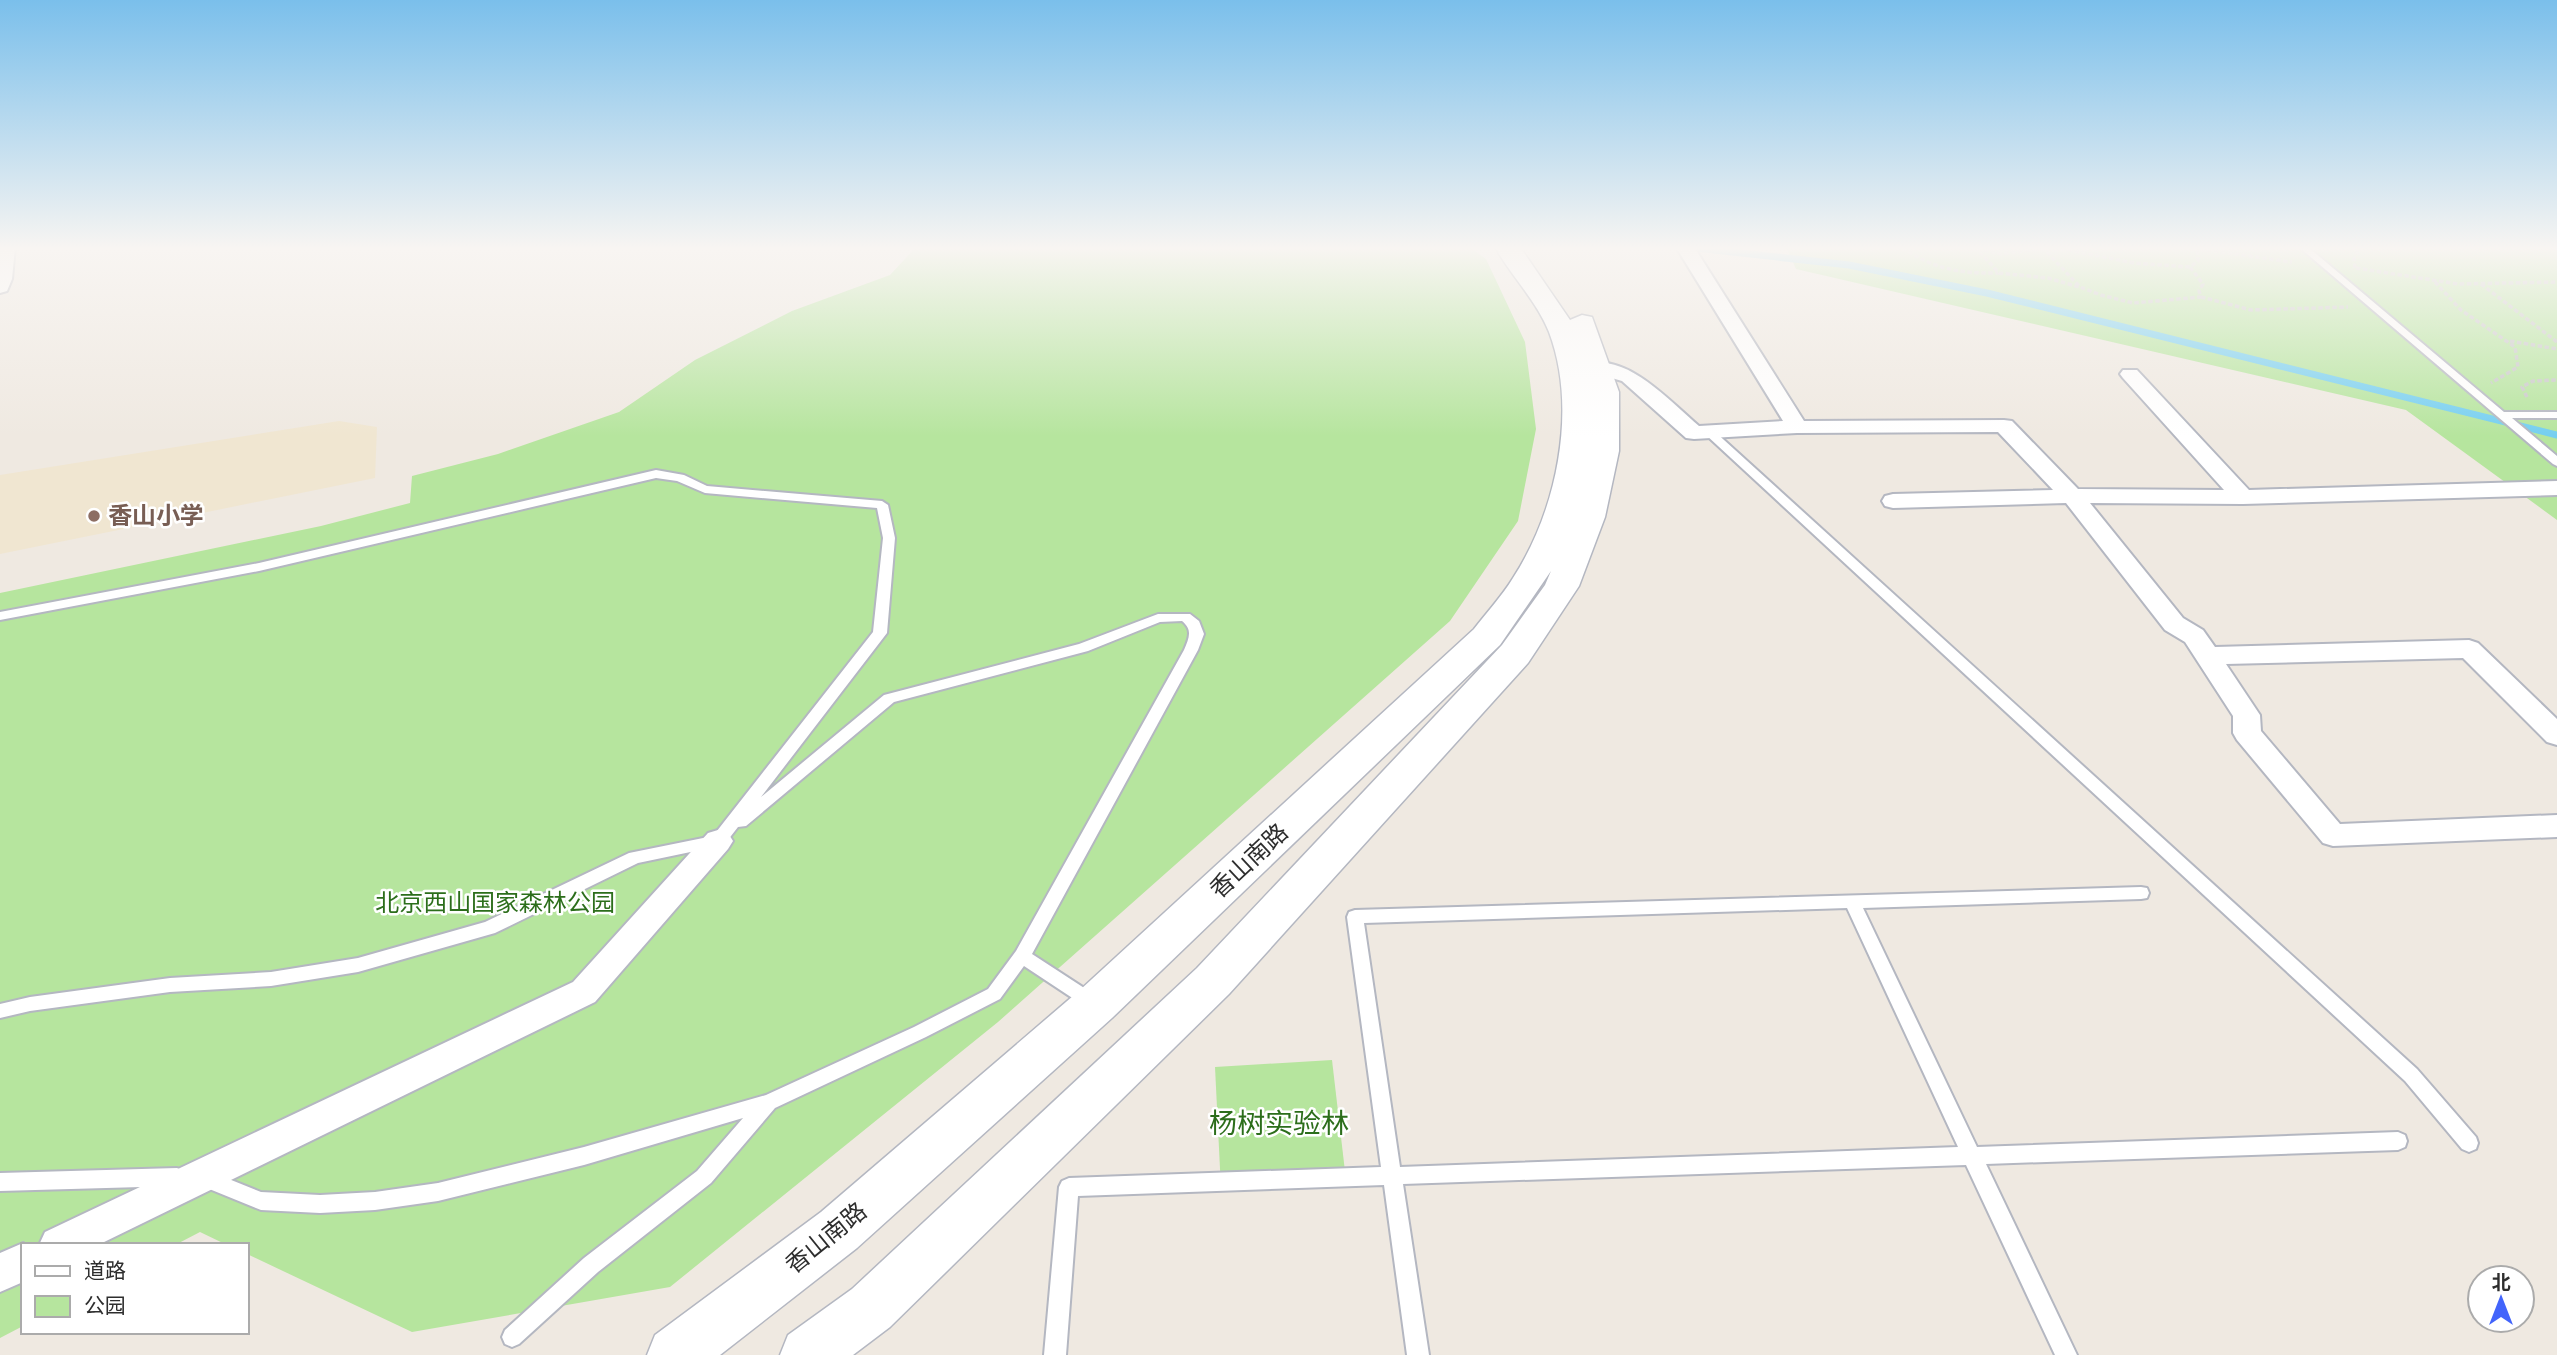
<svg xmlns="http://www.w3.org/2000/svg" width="2557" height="1355" font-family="'Fira Sans','Noto Sans SC',sans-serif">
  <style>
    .education { fill: #f0e6d1 }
    .green { fill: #b6e59e }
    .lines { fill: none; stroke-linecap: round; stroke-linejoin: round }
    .stream { stroke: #75cff0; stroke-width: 7 }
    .lane-casing { stroke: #b4b7c1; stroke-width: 4 }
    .street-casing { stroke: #b4b7c1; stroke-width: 4 }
    .secondary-casing { stroke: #b4b7c1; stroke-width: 3 }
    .path { stroke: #c9c9c9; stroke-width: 3.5; stroke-dasharray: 4.5 2.5; stroke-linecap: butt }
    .lane { fill: #fff; fill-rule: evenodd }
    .street { fill: #fff; fill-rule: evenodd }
    .secondary { fill: #fff; fill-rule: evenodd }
    .education-dot { fill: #8d6e63; stroke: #fff; stroke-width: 2.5 }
    .labels { text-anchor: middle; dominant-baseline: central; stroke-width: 5; stroke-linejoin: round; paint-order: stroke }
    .education-label { font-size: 24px; font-weight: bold; fill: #785e54; stroke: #fff; text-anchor: start }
    .street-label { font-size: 24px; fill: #2e2e2e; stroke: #fff }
    .park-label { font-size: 24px; fill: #2c6e1b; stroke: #fff }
    .near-park-label { font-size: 28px; fill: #2c6e1b; stroke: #fff }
  </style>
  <rect width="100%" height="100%" fill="#efe9e1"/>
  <path class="education" d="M339 421 377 427 375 478 0 554V475Z"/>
  <g class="green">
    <path d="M916 247 1471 248 1486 259 1525 342 1536 429 1518 521 1450 621 998 1022 670 1287 412 1332 247 1254V1245H227L200 1232 175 1245H23V1326L0 1338V593L321 526 410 503 412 476 498 454 619 412 695 360 792 311 890 275Z"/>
    <path d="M1786 247H2557V520L2406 410 1796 269Z"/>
    <path d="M1332 1060 1346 1180 1221 1189 1215 1067Z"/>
  </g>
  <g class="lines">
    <path class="stream" d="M1687 247 1849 265 1987 293 2557 435"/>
    <defs>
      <g id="lane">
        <path d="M2299 247H2308L2504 412H2557V418H2512L2557 456V466L2553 464Z"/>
        <path d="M1709 429 1713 430 2417 1069 2476 1137 2478 1143 2476 1149 2469 1152 2462 1149 2405 1081 1705 434 1703 432Z"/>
        <path d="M656 470 684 475 707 486 882 501 888 505 895 538 887 633 761 797 884 695 1079 644 1158 614H1190L1199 621 1204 634 1198 650 1032 954 1098 997 1101 1002 1098 1007 1092 1009 1086 1007 1024 966 1000 999 926 1037 775 1108 711 1183 598 1272 519 1344 512 1347 505 1344 502 1337 505 1330 584 1258 697 1171 743 1118 584 1165 438 1201 375 1210 320 1213 261 1210 197 1184 194 1178 197 1172 204 1169 261 1192 320 1195 375 1192 438 1183 584 1147 766 1095 914 1027 988 989 1016 951 1184 650C1189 638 1193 630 1182 621L1160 622 1088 651 894 702 746 826 738 827 724 845 638 863 495 933 358 972 271 986 170 992 30 1011 0 1018V1004L30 997 170 978 271 972 358 958 485 922 629 853 713 836 873 632 883 538 877 508 705 493 677 481 656 478 259 571 0 620V612L259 563Z"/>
        <path d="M2141 887 2147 888 2149 893 2147 898 2141 899 1863 908 1977 1147 2398 1132 2405 1135 2407 1141 2405 1147 2398 1150 1986 1164 2077 1355H2055L1966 1165 1403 1184 1429 1355H1407L1384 1185 1078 1196 1066 1355H1044L1059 1187 1062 1181 1069 1178 1381 1167 1347 917 1349 912 1355 910ZM1847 908 1958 1147 1400 1167 1364 923Z"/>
        <path d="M177 1168 184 1171 187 1177 184 1183 177 1186 0 1191V1173Z"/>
      </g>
      <g id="street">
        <path d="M0 247H15L12 279 7 291 0 293Z"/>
        <path d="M1676 247H1694L1804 421 2004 420 2012 421 2078 489 2224 490 2123 378 2120 374 2123 370H2137L2249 490 2557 481V495L2243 504 2090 503 2183 618 2203 630 2215 647 2469 640 2478 643 2557 719V745L2547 742 2463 658 2226 664 2260 715 2261 731 2340 824 2557 815V837L2333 846 2323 843 2237 740 2233 733V716L2185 642 2165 630 2066 503 1893 508 1885 506 1882 501 1885 496 1893 494 2053 490 1998 432 1797 433 1694 439 1686 438 1622 381 1591 372 1588 368 1591 364C1628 354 1673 404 1699 426L1783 421Z"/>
        <path d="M718 830 728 833 733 841 728 849 595 1002 98 1245H39L45 1232 573 982 708 833Z"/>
        <path d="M23 1243 26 1245H23V1282L0 1292V1253Z"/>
      </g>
      <path id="secondary" d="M1495 247H1520L1570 320 1582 315 1592 317 1619 392V451L1605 517 1579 586 1528 663 1229 994 890 1327 853 1355H780L788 1335 852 1289 1197 968 1502 645 1545 585 1551 571 1500 645 1112 1018 857 1248 720 1355H647L655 1335 821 1212 1080 990 1474 629C1487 612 1502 596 1513 578 1557 510 1578 409 1549 332 1536 300 1511 276 1495 247Z"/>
    </defs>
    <use href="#lane" class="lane-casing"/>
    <use href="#street" class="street-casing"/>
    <use href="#secondary" class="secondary-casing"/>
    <g class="path">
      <path d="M1903 247C1931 269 1963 274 1998 273"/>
      <path d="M1970 247 2001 254 2053 247"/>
      <path d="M2042 247 2080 287 2101 295 2133 303 2201 297 2199 291 2203 284 2190 267 2198 261 2197 248"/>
      <path d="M2054 247 2134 263 2190 267"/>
      <path d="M2186 247 2292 262"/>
      <path d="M1980 252 1999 273 2048 278 2079 287"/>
      <path d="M2355 268 2354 258 2360 247"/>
      <path d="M2356 268 2458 284 2557 282"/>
      <path d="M2435 282 2461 310 2515 347 2518 367 2491 383"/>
      <path d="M2481 284 2557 342"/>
      <path d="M2201 297 2251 310 2348 307"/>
      <path d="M2510 341 2557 349"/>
      <path d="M2527 397 2522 387 2533 381 2557 380"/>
    </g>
    <use href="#lane" class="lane"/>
    <use href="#street" class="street"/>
    <use href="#secondary" class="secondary"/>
  </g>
  <linearGradient id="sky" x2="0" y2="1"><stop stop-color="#7abfeb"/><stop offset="0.57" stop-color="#f8f5f2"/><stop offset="1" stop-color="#f8f5f2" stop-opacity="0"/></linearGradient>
  <rect width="2557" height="436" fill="url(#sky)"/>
  <circle class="education-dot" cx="94" cy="516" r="7"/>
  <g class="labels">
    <g class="education-label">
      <text x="108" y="516">香山小学</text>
    </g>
    <g class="street-label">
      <text transform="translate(1249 861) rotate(-43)">香山南路</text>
      <text transform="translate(826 1238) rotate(-39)">香山南路</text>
    </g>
    <g class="park-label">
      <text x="495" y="903">北京西山国家森林公园</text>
    </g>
    <g class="near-park-label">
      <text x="1279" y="1123">杨树实验林</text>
    </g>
  </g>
  <rect x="21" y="1243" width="228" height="91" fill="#ffffff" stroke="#ababab" stroke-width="2"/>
  <rect x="35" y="1266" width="35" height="10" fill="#ffffff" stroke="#ababab" stroke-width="2"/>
  <text x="84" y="1278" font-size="21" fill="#2e2e2e">道路</text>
  <rect x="35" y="1296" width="35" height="21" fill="#b6e59e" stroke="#ababab" stroke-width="2"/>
  <text x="84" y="1313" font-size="21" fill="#2e2e2e">公园</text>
  <g transform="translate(2501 1299)"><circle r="33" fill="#ffffff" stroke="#ababab" stroke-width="2"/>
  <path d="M0-5L12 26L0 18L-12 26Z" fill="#4264fb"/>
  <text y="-10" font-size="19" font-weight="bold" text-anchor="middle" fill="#2e2e2e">北</text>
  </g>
</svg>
